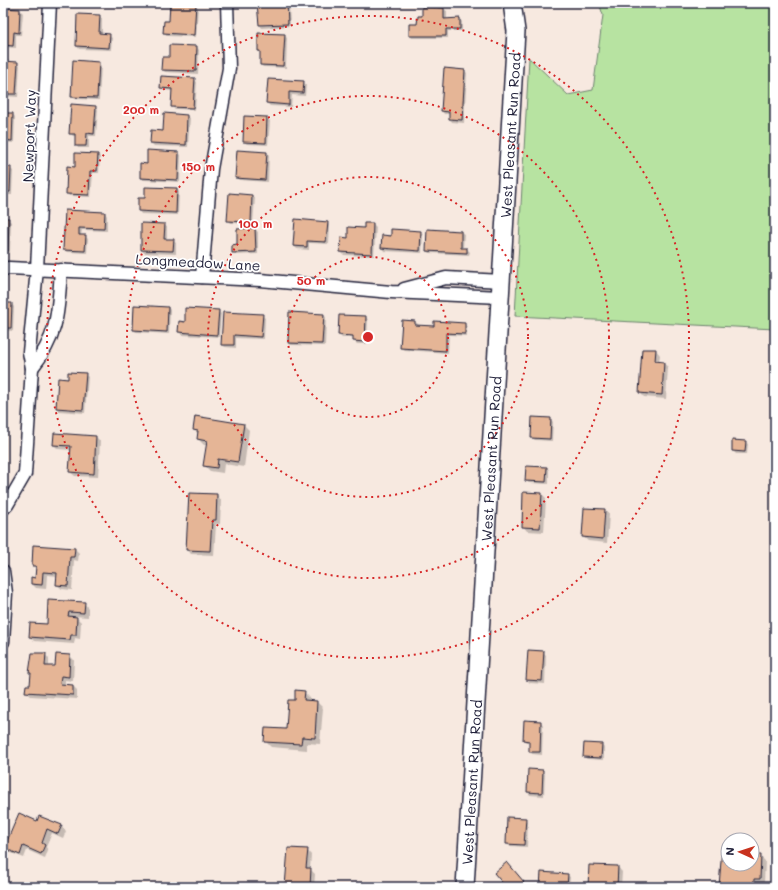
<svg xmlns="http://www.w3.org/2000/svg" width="778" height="890" font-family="Mali,sans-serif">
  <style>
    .green { fill: #b7e3a1; stroke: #6c826e }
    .shadow { fill: #0003 }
    .building { fill: #e5b596; stroke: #22223b }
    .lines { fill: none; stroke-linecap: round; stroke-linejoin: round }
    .street-casing { stroke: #22223b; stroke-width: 15 }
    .secondary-casing { stroke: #22223b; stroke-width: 20 }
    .street { stroke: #fff; stroke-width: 12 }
    .secondary { stroke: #fff; stroke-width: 17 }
    .ring { fill: none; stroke: #d62828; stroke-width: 2; stroke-dasharray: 2 4 }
    .labels { text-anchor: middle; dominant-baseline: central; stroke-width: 3.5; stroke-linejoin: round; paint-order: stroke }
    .street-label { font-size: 14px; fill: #22223b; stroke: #fff }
    .centre { fill: #d62828; stroke: #fff; stroke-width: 2 }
    .ring-label { font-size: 12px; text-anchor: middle; font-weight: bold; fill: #d62828; stroke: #fff; stroke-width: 3.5; stroke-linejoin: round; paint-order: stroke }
  </style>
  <rect width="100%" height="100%" fill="#f7e9e0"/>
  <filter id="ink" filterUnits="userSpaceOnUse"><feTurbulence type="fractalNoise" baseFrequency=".025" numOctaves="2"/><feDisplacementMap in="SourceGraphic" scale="8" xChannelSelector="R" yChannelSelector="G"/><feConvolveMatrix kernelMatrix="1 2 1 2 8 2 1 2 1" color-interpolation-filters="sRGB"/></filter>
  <g filter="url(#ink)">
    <path class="green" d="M599 3H775V329L515 316 529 58 568 95 593 90 603 15Z"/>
    <g class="shadow">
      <path d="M258 3H289L290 26 262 28 260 25Z"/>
      <path d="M195 5 198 8 196 37 167 36 165 33 170 22Z"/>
      <path d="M3 9 20 10 23 13 21 35H16V48L3 47Z"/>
      <path d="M444 9 447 11V20L460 19 462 22V31H448V38H412L410 35 418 25 423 17Z"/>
      <path d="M100 16 102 19V34L109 35 112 38 111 50 79 49 77 46Z"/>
      <path d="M259 34 284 35 287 38 286 68 263 67 261 65V53L259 51Z"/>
      <path d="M197 47 199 50 198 74 165 72 162 69 170 58Z"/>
      <path d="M3 62 17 63 20 65 18 97 3 96Z"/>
      <path d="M98 63 101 66 99 100 75 99 72 96Z"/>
      <path d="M464 70 467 73 464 123 452 122 450 119V114H444L442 111Z"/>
      <path d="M194 79 197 82 195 110 175 109 172 107 173 91 164 90 161 88Z"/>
      <path d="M303 82 306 85 305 96 292 95 291 107 270 106 267 103Z"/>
      <path d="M95 107 98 109 96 136H89V148H78L76 145V136H73L70 133Z"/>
      <path d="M3 114H13L15 117 14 143 3 142Z"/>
      <path d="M187 116 190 118 188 147 154 146 151 143Z"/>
      <path d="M267 118 270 121 268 145 247 144 244 142Z"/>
      <path d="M179 153 181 155 180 182 143 180 141 178 148 165Z"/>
      <path d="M267 153 269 155 268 182 239 180 236 177Z"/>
      <path d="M97 155 100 157 99 173H93L91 197 69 196 67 193 76 168Z"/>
      <path d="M3 158 5 161V168H10L13 171 12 195H3Z"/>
      <path d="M177 189 179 192 178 215 141 214 139 211Z"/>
      <path d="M230 194 252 196 255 198 253 224 231 223 228 220Z"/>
      <path d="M66 211 105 213 107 216V231L82 230 81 236H85L88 239 87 253 67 252 64 250Z"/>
      <path d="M3 219H8L11 222 10 253H3Z"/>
      <path d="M327 223 330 225 329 244 309 243V250L297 249 294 246Z"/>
      <path d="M142 224 164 225 167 227V240H173L176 243V254L144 253 142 250Z"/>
      <path d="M373 224 376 227 374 256 344 255 341 252 342 239H349Z"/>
      <path d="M255 229 258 232V254L236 255 233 252Z"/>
      <path d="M428 230 461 232 464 234 463 249H467L470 252 469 255 430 253 427 250Z"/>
      <path d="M420 232 423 235 422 253 384 251 382 248 383 236 392 237Z"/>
      <path d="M3 304H12L14 307 13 331 3 330Z"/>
      <path d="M168 307 170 310 169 334 136 332 134 330Z"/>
      <path d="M219 311 221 314 219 337 182 335 179 332 185 323Z"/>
      <path d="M224 313 262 315 265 318 264 339 236 338V348L225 347 222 344Z"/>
      <path d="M323 315 326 317 325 346 291 345 289 343Z"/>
      <path d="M366 317 368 320 367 344H357L354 341V338H342L339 335Z"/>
      <path d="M415 322 418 324 417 326 435 327 465 324 467 327V336L449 335 448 353 404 350 401 348Z"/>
      <path d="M656 350 660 355 659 362 663 363 668 367 666 399 644 397 640 393Z"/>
      <path d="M3 372 5 374 4 408 5 409 4 415H3Z"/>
      <path d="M85 374 88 377 85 413 59 411 57 408 69 380Z"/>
      <path d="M550 419 553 422 552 441 535 440 532 438Z"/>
      <path d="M243 424 249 430 244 467 224 464 223 473 210 471 204 465 207 445H204L198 439 199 434 194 430Z"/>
      <path d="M96 437 100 441 98 477 75 476 70 472 72 450 58 449 54 445Z"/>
      <path d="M745 442 748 444 747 454H736L733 451Z"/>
      <path d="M547 468 549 470V484L529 483 526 481Z"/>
      <path d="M542 494 546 498 544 532 527 531 523 526Z"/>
      <path d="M217 495 221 500 220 524H216L214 555 191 554 187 549Z"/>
      <path d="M604 510 609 514 607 543 588 541 583 537Z"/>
      <path d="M75 549 79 553 78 561 74 560 72 590 62 589 57 585 58 576 47 575 46 589 36 588 32 584 36 579V569L33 565Z"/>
      <path d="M49 601 84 603 88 608V617L73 616 72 618H77L81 622 80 639 75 638 74 644 34 641 30 637 48 625Z"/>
      <path d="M543 652 546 655 545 684 530 683 527 680Z"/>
      <path d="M33 654H45L49 659V667L56 668 70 656 74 660 73 681 65 680V686H73L77 690V699L31 696 26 692 31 686 32 674 30 673Z"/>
      <path d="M304 692 310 698V701L317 702 323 708 320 744 307 743V750L271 747 265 741 287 730 296 701Z"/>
      <path d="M541 722 543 725 542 755 532 754 530 751V743H527L524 740Z"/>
      <path d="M602 745 604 748V760L587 759 584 757Z"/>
      <path d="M529 771H542L545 774 544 796 530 795 528 792Z"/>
      <path d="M525 819 528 822 527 847 509 846 507 843Z"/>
      <path d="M38 822 61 826 66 831 63 838 52 833 46 847 48 850 45 858 27 850 24 858 9 852 5 848Z"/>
      <path d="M728 849V864H752V856H760L765 861 764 883H758V887H720Z"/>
      <path d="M307 850 311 855 310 869 315 874 314 887H286Z"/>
      <path d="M509 866 526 885 524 887H507Z"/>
      <path d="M618 867 622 872 621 887H589Z"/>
      <path d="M567 875 570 877 569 887H541Z"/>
    </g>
    <g class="building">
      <path d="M170 3 196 4 194 35 163 33 164 21H169Z"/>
      <path d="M257 3H287L288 24 259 25Z"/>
      <path d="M422 7 444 8V19L460 18V29H446V36H409V24H417L418 16H422Z"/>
      <path d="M3 8 20 9 19 33 14 32 13 46 3 45Z"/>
      <path d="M77 14 100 15 99 33 110 34 109 48 76 46Z"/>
      <path d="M258 33 285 34 283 66 260 65V51H258Z"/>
      <path d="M169 45 197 46 196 71 161 70 162 57H169Z"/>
      <path d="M73 60 99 62 97 98 71 97Z"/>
      <path d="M3 61 18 62 16 94H3Z"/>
      <path d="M444 68 465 70 462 120 449 119V112L441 111Z"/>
      <path d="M161 76 195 78 193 108 171 107 172 89 160 88Z"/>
      <path d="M268 79 304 81 303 93 289 92V105L266 103Z"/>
      <path d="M71 104 96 106 94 134 87 133 86 146H75V134H69Z"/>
      <path d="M3 113H13L12 141 3 140Z"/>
      <path d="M164 113 187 115 186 145 150 143 151 130 163 131Z"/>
      <path d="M244 116 267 117 266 143 243 142Z"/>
      <path d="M147 150 179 152 178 180 140 178V163L147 164Z"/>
      <path d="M237 150 267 152 265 180 235 178Z"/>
      <path d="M75 153 98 154 97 171H90L89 195 66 194 67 166 75 167Z"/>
      <path d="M3 167H11L10 192H3Z"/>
      <path d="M145 187 177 188 176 213 138 211V198H145Z"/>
      <path d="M229 193 252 195 251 222 227 221Z"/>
      <path d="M65 210 105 212 104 229 79 228V235H86L85 251 63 250Z"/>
      <path d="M3 218H9L8 251 3 250Z"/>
      <path d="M295 219 328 222 326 242 307 241V247L293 246Z"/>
      <path d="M141 223 165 224 164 239H174L173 251 141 250Z"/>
      <path d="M364 223H373L372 254 340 252 341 237 348 238V227L364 228Z"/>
      <path d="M255 228 256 252 232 253V245L237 244V229Z"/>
      <path d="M391 229 421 231 420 251 381 248 382 235 391 236Z"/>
      <path d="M427 229 461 231V248H467V253L426 251Z"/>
      <path d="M3 303H12L11 328H3Z"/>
      <path d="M134 305 168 307 167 332 133 330Z"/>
      <path d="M185 308 219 310 217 335 178 332 179 321 185 322Z"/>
      <path d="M223 312 263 314 261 337 234 335V345H221Z"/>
      <path d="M289 312 324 314 322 344 288 343Z"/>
      <path d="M339 315 366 316 365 342 353 341V336L338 335Z"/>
      <path d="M402 320 415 321V325L434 326V321L465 323V334L446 333V351L400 348Z"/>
      <path d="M642 349H656L655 361 664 362 662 395 639 393Z"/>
      <path d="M68 372 86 373 83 410 56 408 58 378 68 379Z"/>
      <path d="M195 416 244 424 238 462 218 459 217 468 203 466 207 441 197 439 198 431 193 430Z"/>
      <path d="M532 417 551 418 550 439 531 438Z"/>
      <path d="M54 433 96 436 94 474 69 472 71 446 53 445Z"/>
      <path d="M732 440 746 441 745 452 732 451Z"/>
      <path d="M526 466 547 467 546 482 525 481Z"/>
      <path d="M523 492 542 493 540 528 522 527Z"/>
      <path d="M189 493 217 494 216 520H212L210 551 186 550Z"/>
      <path d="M584 508 605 509 603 539 582 537Z"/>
      <path d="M33 545 75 548 74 557H70L68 586 56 585 57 573 43 572 42 585 31 584V577L35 578 36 566H32Z"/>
      <path d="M48 600 85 602 84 613 69 612 68 616 77 617 76 635H71L70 640 29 637 30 623 47 624Z"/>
      <path d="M528 650 544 651 542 681 526 680Z"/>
      <path d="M32 653H46L45 666H55L56 654 70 655 69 677 61 676 60 684 73 685V695L25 692 26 685H30L31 673H29Z"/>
      <path d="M295 690 305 691 304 700 317 701 315 738 302 737 301 744 264 742 265 728 286 729 288 700H295Z"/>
      <path d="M524 720 541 721 540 752H529V741L523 740Z"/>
      <path d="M584 743 602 744 601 758 583 757Z"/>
      <path d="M528 769 543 770 542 793 527 792Z"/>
      <path d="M19 813 37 821 39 816 62 825 58 834 47 829 42 843 45 845 41 854 23 846 20 855 4 848Z"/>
      <path d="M507 817 526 818 524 845 506 844Z"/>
      <path d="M722 847 728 848V864H752V855H761L760 879H754V884L734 883V887H719Z"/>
      <path d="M288 848 308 849 306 868H311L310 887H285Z"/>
      <path d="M507 862 524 882 519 887H506L494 873Z"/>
      <path d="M589 865 618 866 617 887H588Z"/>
      <path d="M541 872 568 874 567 887H540Z"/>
    </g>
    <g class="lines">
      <defs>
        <g id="street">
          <path d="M50 3 37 269 29 352 32 368C59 335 58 310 61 270"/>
          <path d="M3 269 9 268 260 280 391 292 501 297"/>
          <path d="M202 277 211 169 229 68 227 3"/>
          <path d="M404 289 446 278 502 281"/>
          <path d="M3 509 7 505 25 474 32 368"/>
          <path d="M3 571 6 593 3 642"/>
        </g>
        <g id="secondary">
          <path id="s1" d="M465 887 516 31 512 3"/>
        </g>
      </defs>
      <use href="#street" class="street-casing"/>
      <use href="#secondary" class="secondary-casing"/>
      <use href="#street" class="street"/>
      <use href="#secondary" class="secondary"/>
    </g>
  </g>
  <g class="ring">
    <circle cx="368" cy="337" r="80"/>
    <circle cx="368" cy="337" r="160"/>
    <circle cx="368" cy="337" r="241"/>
    <circle cx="368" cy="337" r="321"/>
  </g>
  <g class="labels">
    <g class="street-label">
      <text transform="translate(29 136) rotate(-88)">Newport Way</text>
      <text stroke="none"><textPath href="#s1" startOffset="753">West Pleasant Run Road</textPath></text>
      <text transform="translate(198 262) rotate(3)">Longmeadow Lane</text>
      <text stroke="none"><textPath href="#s1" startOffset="429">West Pleasant Run Road</textPath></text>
      <text stroke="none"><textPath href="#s1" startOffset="105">West Pleasant Run Road</textPath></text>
    </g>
  </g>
  <circle cx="368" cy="337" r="6" class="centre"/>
  <g class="ring-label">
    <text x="141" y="114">200 m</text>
    <text x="198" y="171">150 m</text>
    <text x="255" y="228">100 m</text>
    <text x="311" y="285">50 m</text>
  </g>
  <rect width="778" height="890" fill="none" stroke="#fff" stroke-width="16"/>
  <rect x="8" y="8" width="762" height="874" fill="none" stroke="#22223b" stroke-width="1.5" filter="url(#ink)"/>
  <g transform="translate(740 852) rotate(273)"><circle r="19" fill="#ffffff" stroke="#a7a7b1"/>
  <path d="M0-3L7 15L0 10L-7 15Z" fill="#c8321e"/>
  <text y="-6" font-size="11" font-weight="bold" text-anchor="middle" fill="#22223b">N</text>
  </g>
</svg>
